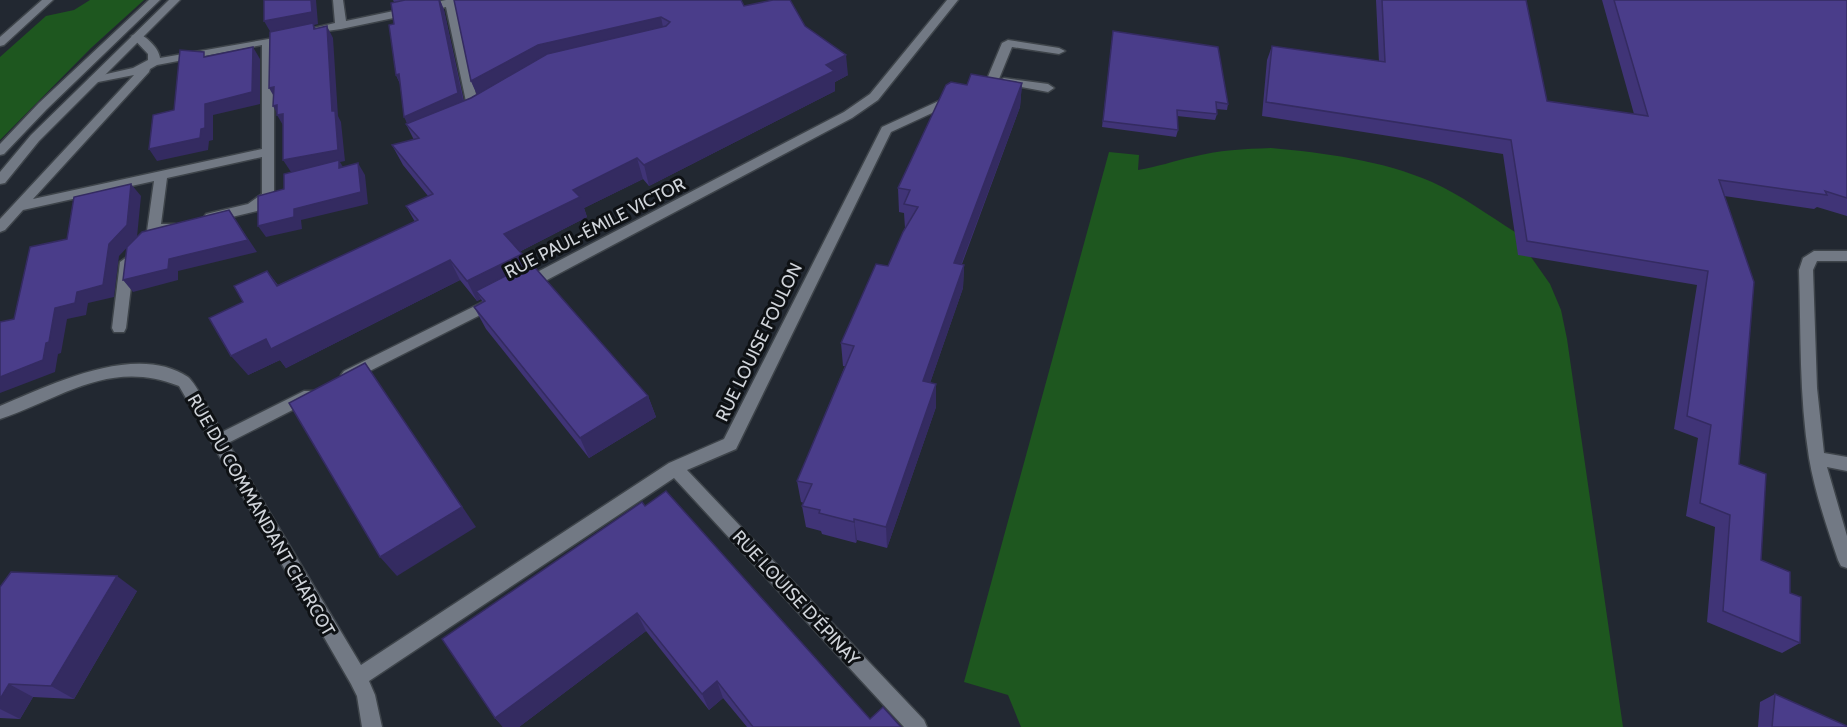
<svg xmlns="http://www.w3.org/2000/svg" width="1847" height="727" font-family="Cabin,sans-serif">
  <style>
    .green { fill: #1e571f }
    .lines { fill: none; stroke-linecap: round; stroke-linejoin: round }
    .street-casing { stroke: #3e444a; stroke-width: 3 }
    .secondary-casing { stroke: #3e444a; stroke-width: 3 }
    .street { fill: #727984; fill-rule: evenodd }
    .secondary { fill: #727984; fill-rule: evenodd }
    .wall { fill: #403477 }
    .shaded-wall { fill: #342b61 }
    .building { fill: #4a3d8a; stroke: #342b61; stroke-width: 1.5 }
    .labels { text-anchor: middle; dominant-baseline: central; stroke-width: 6; stroke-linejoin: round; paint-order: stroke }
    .street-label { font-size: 18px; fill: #d0d4da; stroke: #0e1114 }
  </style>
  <rect width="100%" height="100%" fill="#222831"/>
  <g class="green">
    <path d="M90 0H144L91 48 0 140V57L46 16 74 10Z"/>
    <path d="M1271 148C1325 153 1381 160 1432 182 1461 195 1488 215 1515 232L1518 251 1531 257 1550 284 1561 310 1567 339 1623 727H1021L1008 695 964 682 1109 152 1139 155 1138 170C1157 167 1174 161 1192 157 1219 150 1244 149 1271 148Z"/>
  </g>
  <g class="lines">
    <defs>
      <g id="street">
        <path d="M42 0H53L4 45 0 46V37Z"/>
        <path d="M333 0H343L346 21 446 0H456L480 113 469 119 463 115 468 111 446 7 341 29 305 34V30L335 23Z"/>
        <path d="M947 0H958L878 100 852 118 530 289H520L518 285 520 281 844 112 870 94Z"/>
        <path d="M137 33C146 36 159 48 160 58L280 37V41L274 43V196L273 199 257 211 211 222 204 217 206 214 248 204 262 194V157L167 178 161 224H175L177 227 175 230 154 236 147 231 154 181 23 210 5 230 0 232V219L134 75 93 83 89 82V78L133 68 148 60V54L131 36ZM262 45V149L33 199 149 72 150 69 157 65Z"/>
        <path d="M1008 40 1059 48 1065 51 1059 54 1012 47 999 79 993 82 989 81 987 79 1002 43Z"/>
        <path d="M1004 78 1048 84 1054 88 1048 92 1000 83 998 81Z"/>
        <path d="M954 94 958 95V101L891 132 736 449 687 470 924 720 927 727H904L674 478 369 681 375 695 382 727H362L357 696 351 684 179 386C110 358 62 398 0 419V406C50 385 136 342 188 377 196 383 215 421 222 432L304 391H314L317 395 314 399 228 443 361 665 669 463 724 439 882 127Z"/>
        <path d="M1814 251H1847V261H1817L1813 270 1817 388 1824 453 1847 457V471L1827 467 1847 536V568L1841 566 1838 560C1827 527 1815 493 1809 458 1799 396 1801 333 1799 270L1803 258Z"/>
        <path d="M127 257 134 262 126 328 124 332H114L112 328 120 262Z"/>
        <path d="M493 297 498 298 500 302 498 306 354 379H344L341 375 344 371Z"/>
      </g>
      <g id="secondary">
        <path d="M149 0H160L47 109 4 154 0 155V144L39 103Z"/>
        <path d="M169 0H180L39 141 5 183 0 184V172L31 135Z"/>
      </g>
    </defs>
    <use href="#street" class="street-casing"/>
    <use href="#secondary" class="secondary-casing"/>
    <use href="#street" class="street"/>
    <use href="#secondary" class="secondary"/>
  </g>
  <g class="wall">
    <path d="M393 0H440L444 10 464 101 477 94 471 81 454 0 744 6 805 26 848 75 835 82V91L649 186 643 179 584 208 587 217 519 252 527 265 648 396 656 417 589 458 486 329 474 307 483 303 481 299 477 301 460 280 286 368 280 360 248 375 243 302 267 271 278 285 415 222 406 206 428 196 403 165 392 145 414 140 406 124H407L400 84 396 75 394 2Z"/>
    <path d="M1376 0H1526L1547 101 1634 114 1602 0H1847V216L1817 207 1814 209 1724 196 1739 464 1761 560 1790 593 1800 643 1782 653 1707 622 1715 527 1686 516 1698 438 1674 429 1697 285 1518 255 1503 154 1262 116 1267 60 1272 46 1379 62Z"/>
    <path d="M1113 31 1228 104 1227 110 1216 109 1217 114 1215 120 1177 116 1178 130 1176 137 1102 127Z"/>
    <path d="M1022 83 1020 107 962 264 964 265 963 288 930 383 936 384V407L887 548 857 540 856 543 822 534 821 531 806 527 802 506 804 503 801 502 797 481 845 366H843L841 343 888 266 905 228 904 213 899 212 898 188 967 85Z"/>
    <path d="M645 506 870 719 901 727H747L723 698 709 710 646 631 519 727H503L495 718Z"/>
    <path d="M0 587 137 591 74 699 33 697 20 719 0 718Z"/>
    <path d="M1775 694 1847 727H1758L1760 702Z"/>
  </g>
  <g class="shaded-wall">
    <path d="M311 0H316L318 24 314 25 319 35 271 33 264 21Z"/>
    <path d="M439 0H440L444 10 465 110 409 127 404 117Z"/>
    <path d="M661 17 665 37 480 102 471 81 538 45Z"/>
    <path d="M327 26 333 38 338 116 341 122 345 161 340 162 346 172H291L283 160 332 111Z"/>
    <path d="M253 47 260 59V104L213 115V140L209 141 208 150 157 161 149 149 201 129 205 104Z"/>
    <path d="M846 55 848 75 835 82V91L649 186 644 165 826 65Z"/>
    <path d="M399 74 404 91 396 75Z"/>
    <path d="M1022 83 1020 107 953 286 954 263Z"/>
    <path d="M274 87 276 100 269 88Z"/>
    <path d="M277 105 290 126 284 127 277 115H278L273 106Z"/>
    <path d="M637 158 643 179 584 208 587 217 513 255 504 234 573 190Z"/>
    <path d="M358 163 365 175 368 204 301 220 302 229 266 237 258 226Z"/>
    <path d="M131 184 141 196 137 237 119 256 114 297 88 303 86 315 67 319 61 353 58 354 55 372 0 393V377L46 343 55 308 77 292 109 244Z"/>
    <path d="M229 210 257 252 178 271V280L133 292 123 280 169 259Z"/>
    <path d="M522 254 530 274 476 291 481 299 477 301 467 281Z"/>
    <path d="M450 260 460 280 286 368 280 360 248 375 231 356 266 339Z"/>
    <path d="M964 265 963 288 923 403V381Z"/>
    <path d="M365 363 476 527 397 576 380 557Z"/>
    <path d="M936 384V407L887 548 886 527Z"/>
    <path d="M648 396 656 417 589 458 580 438Z"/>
    <path d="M854 519 857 540 856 543 854 522Z"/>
    <path d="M117 576 137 591 74 699 51 686Z"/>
    <path d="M637 613 646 631 519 727H503L495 718Z"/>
    <path d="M717 681 723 698 709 710 702 694Z"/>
    <path d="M9 684 33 697 20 719 0 709V699Z"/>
  </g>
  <g class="building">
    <path d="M264 0H311L312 12 264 21Z"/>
    <path d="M405 0H439L458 93 404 117 399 74 396 75 389 25 394 24 391 3Z"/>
    <path d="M454 0H741L744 6 773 0H790L805 26 846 55 826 65 834 71 644 165 637 158 573 190 580 197 504 234 522 254 467 281 450 260 271 349 266 339 231 356 209 318 243 302 234 286 267 271 277 286 418 220 406 206 433 194 392 145 419 138 406 124 471 98 547 54 666 26 670 22 661 17 538 45 471 81Z"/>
    <path d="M1382 0H1526L1547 101 1648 116 1614 0H1847V198L1825 191 1827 195 1719 180 1754 282 1739 464 1766 474 1761 560 1790 572V593L1801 597 1800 643 1723 611 1730 515 1700 503 1711 425 1687 416 1708 271 1527 241 1511 140 1266 102 1272 46 1385 62Z"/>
    <path d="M313 23 314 29 327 26 332 111H335L338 150 283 160V114L277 115V105L273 106 274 87 269 88 270 32Z"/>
    <path d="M1113 31 1218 47 1228 104 1216 102 1217 114 1177 110 1178 130 1103 121Z"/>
    <path d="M253 47 252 92 205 104V128L201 129 200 138 149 149 153 115 174 110 180 50 204 52V57Z"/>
    <path d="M971 74 1022 83 954 263 964 265 923 381 936 384 886 527 854 519V522L819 513 820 510 802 506 812 484 797 481 854 346 841 343 876 264 888 266 903 232 918 207 904 204 910 190 898 188 946 85 951 82 967 85Z"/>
    <path d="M339 160V168L358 163 361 192 294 209V217L258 226V196L284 189V174Z"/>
    <path d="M131 184 127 225 109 244 103 285 77 292 75 303 55 308 49 342 46 343 43 360 0 377V322L14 319 30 247 67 239 74 197Z"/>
    <path d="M229 210 248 240 169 259 168 269 123 280 127 247 142 232Z"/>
    <path d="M531 263 648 396 580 438 474 307 485 301 476 291Z"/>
    <path d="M365 363 462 507 380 557 289 403Z"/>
    <path d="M666 491 870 719 883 707 901 727H753L717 681 702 694 637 613 495 718 442 639 642 502 645 506Z"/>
    <path d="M11 572 117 576 51 686 9 684 0 699V587Z"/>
    <path d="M1775 694 1847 726V727H1772Z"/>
  </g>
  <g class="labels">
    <g class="street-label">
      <text transform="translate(595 228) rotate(-27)">RUE PAUL-ÉMILE VICTOR</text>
      <text transform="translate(759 342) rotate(-64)">RUE LOUISE FOULON</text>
      <text transform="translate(261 515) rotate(60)">RUE DU COMMANDANT CHARCOT</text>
      <text transform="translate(796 598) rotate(47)">RUE LOUISE D'ÉPINAY</text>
    </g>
  </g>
</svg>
